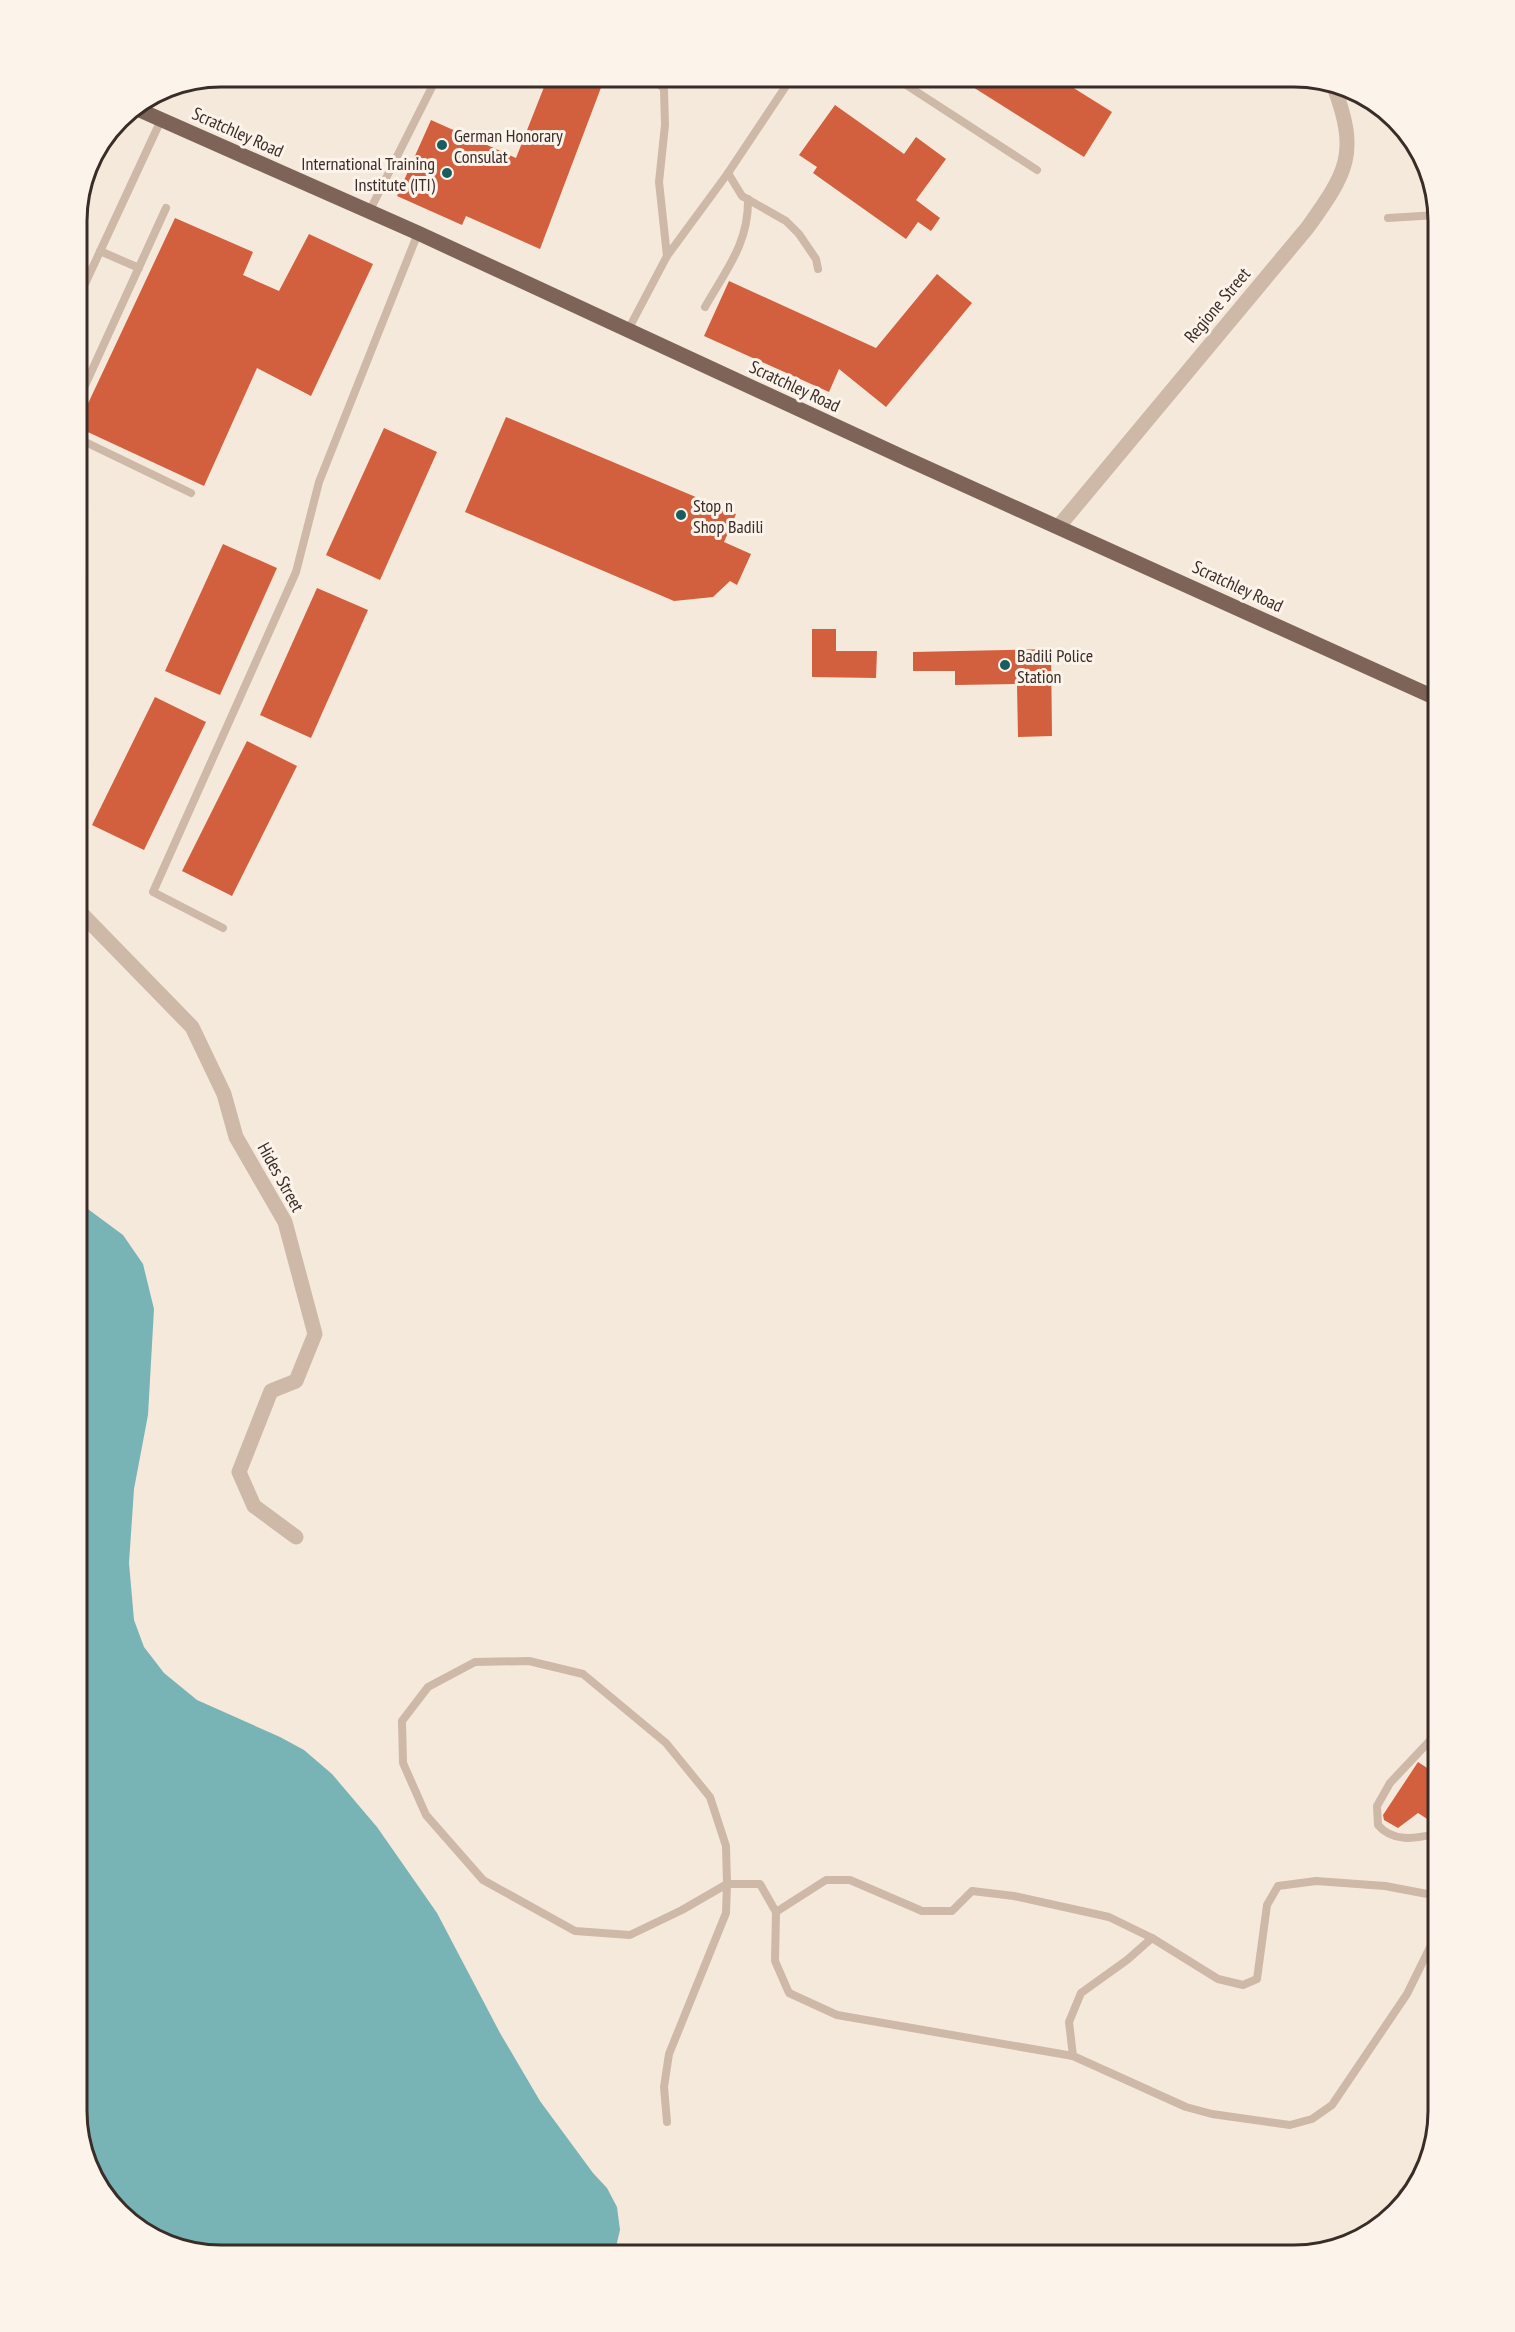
<svg xmlns="http://www.w3.org/2000/svg" width="1515" height="2332" font-family="'PT Sans Narrow',sans-serif">
  <style>
    .water { fill: #78b3b5 }
    .building { fill: #d25f3d }
    .lines { fill: none; stroke-linecap: round; stroke-linejoin: round }
    .lane { stroke: #ceb8a7; stroke-width: 8 }
    .street { stroke: #ceb8a7; stroke-width: 15 }
    .primary { stroke: #7e6458; stroke-width: 15 }
    .poi-dot { fill: #195d60; stroke: #fcf3ea; stroke-width: 2 }
    .labels { text-anchor: middle; dominant-baseline: central; stroke-width: 6; stroke-linejoin: round; paint-order: stroke }
    .street-label { font-size: 18px; fill: #3a2d28; stroke: #fcf3ea }
    .poi-label { font-size: 18px; fill: #3a2d28; stroke: #fcf3ea; text-anchor: start }
    .rim { fill: none; stroke: #3a2d28; stroke-width: 3 }
  </style>
  <rect width="100%" height="100%" fill="#f5e9dc"/>
  <path class="water" d="M77 1201 123 1235 143 1264 154 1309 148 1415 134 1489 129 1563 134 1620 144 1647 164 1673 197 1700 280 1737 304 1750 332 1774 377 1827 437 1913 500 2033 540 2101 593 2173 607 2188 617 2207 620 2230 614 2255H212L141 2231 92 2175 77 2111Z"/>
  <g class="building">
    <path d="M548 77H605L540 249 466 216 462 225 397 196 431 120 516 158Z"/>
    <path d="M957 77H1056L1112 112 1084 157Z"/>
    <path d="M835 105 904 154 916 137 946 159 916 200 940 218 931 231 918 222 906 239 813 173 817 167 799 155Z"/>
    <path d="M175 218 253 252 243 275 279 291 309 234 373 264 311 396 257 368 204 486 77 427Z"/>
    <path d="M937 274 972 303 886 407 839 369 829 392 704 336 729 281 876 348Z"/>
    <path d="M506 417 736 514 724 542 751 554 737 585 730 581 713 597 674 601 465 512Z"/>
    <path d="M384 428 437 452 380 580 326 555Z"/>
    <path d="M223 544 277 568 220 695 165 671Z"/>
    <path d="M317 588 368 610 311 738 260 715Z"/>
    <path d="M812 629H836V651H877L876 678 812 677Z"/>
    <path d="M1051 649 1052 736 1018 737 1017 684 955 685V671H913V652Z"/>
    <path d="M155 697 206 722 144 850 92 825Z"/>
    <path d="M247 741 297 766 232 896 182 871Z"/>
    <path d="M1418 1762 1438 1775V1826L1418 1813 1398 1828 1384 1820 1383 1815Z"/>
  </g>
  <g class="lines">
    <g class="lane">
      <path d="M652 77 664 89 665 125 659 182 667 256"/>
      <path d="M894 77 1037 170"/>
      <path d="M728 173 742 196 786 221 799 234 816 259 818 269"/>
      <path d="M369 212 437 77"/>
      <path d="M1388 218 1437 215"/>
      <path d="M100 251 139 268"/>
      <path d="M77 301 161 120"/>
      <path d="M705 307C726 270 749 243 748 199"/>
      <path d="M628 330 667 256 728 173 792 77"/>
      <path d="M77 403 166 208"/>
      <path d="M77 438 191 493"/>
      <path d="M223 928 153 892 296 572 319 482 418 233"/>
      <path d="M1434 1834C1415 1839 1392 1842 1378 1825L1377 1806 1390 1783 1438 1732"/>
      <path d="M776 1912 826 1880H850L922 1911H952L972 1891 1014 1896 1109 1917 1152 1938 1218 1979 1243 1985 1257 1979 1267 1905 1278 1886 1316 1881 1385 1886 1438 1896"/>
      <path d="M1073 2056 1069 2022 1081 1993 1127 1960 1152 1938"/>
      <path d="M667 2122 664 2087 669 2054 726 1913 727 1884 726 1846 710 1797 666 1743 583 1674 529 1661 475 1662 428 1687 402 1721 403 1763 426 1815 483 1880 575 1931 630 1935 682 1910 727 1884H760L776 1912 775 1961 789 1993 837 2015 1073 2056 1186 2107 1212 2114 1290 2125 1312 2119 1332 2105 1407 1994 1438 1931"/>
      <path d="M1402 2193 1407 2195"/>
    </g>
    <g class="street">
      <path d="M1059 526 1308 227C1347 172 1359 154 1334 87"/>
      <path d="M77 909 192 1027 224 1094 236 1137 285 1222 315 1334 296 1381 271 1391 239 1472 254 1506 296 1537"/>
    </g>
    <path class="primary" d="M135 108 418 233 907 459 1438 699"/>
  </g>
  <g class="poi-dot">
    <circle cx="442" cy="145" r="6"/>
    <circle cx="447" cy="173" r="6"/>
    <circle cx="681" cy="515" r="6"/>
    <circle cx="1005" cy="665" r="6"/>
  </g>
  <g class="labels">
    <g class="street-label">
      <text transform="translate(238 132) rotate(24)">Scratchley Road</text>
      <text transform="translate(1217 305) rotate(-50)">Regione Street</text>
      <text transform="translate(795 386) rotate(25)">Scratchley Road</text>
      <text transform="translate(1238 586) rotate(25)">Scratchley Road</text>
      <text transform="translate(281 1177) rotate(61)">Hides Street</text>
    </g>
    <g class="poi-label">
      <text x="454" y="135">German Honorary<tspan x="454" dy="21">Consulat</tspan></text>
      <text x="435" y="163" text-anchor="end">International Training<tspan x="435" dy="21">Institute (ITI)</tspan></text>
      <text x="693" y="505">Stop n<tspan x="693" dy="21">Shop Badili</tspan></text>
      <text x="1017" y="655">Badili Police<tspan x="1017" dy="21">Station</tspan></text>
    </g>
  </g>
  <path d="M0 0H1515V2332H0ZM221 87H1294A134 134 0 0 1 1428 221V2111A134 134 0 0 1 1294 2245H221A134 134 0 0 1 87 2111V221A134 134 0 0 1 221 87Z" fill="#fcf3ea" fill-rule="evenodd"/>
  <path class="rim" d="M221 87H1294A134 134 0 0 1 1428 221V2111A134 134 0 0 1 1294 2245H221A134 134 0 0 1 87 2111V221A134 134 0 0 1 221 87Z"/>
</svg>
